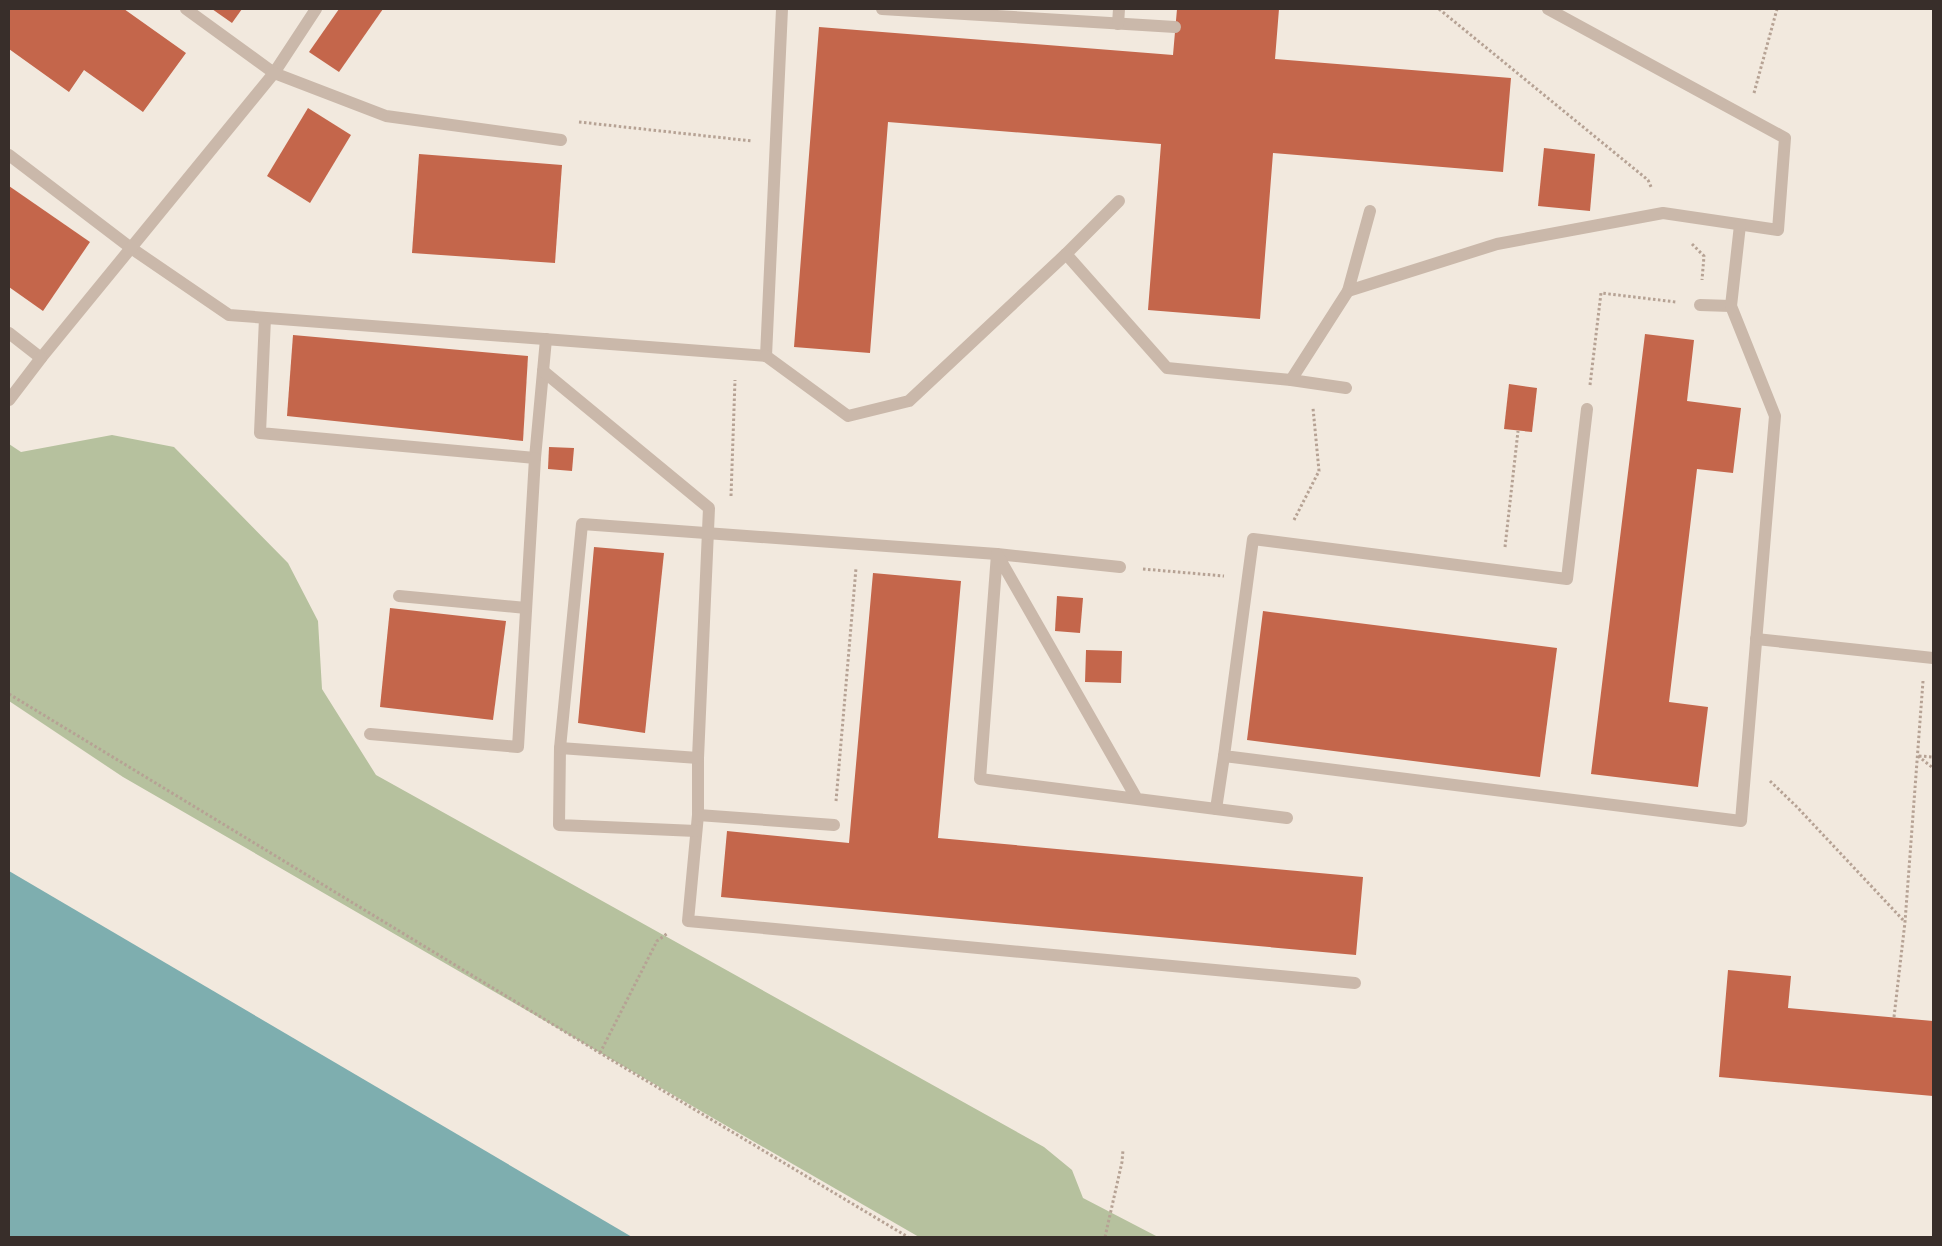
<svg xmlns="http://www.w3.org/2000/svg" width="1942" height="1246" font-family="'Open Sans',sans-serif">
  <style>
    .green { fill: #b6c19e }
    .water { fill: #7eaeaf }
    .building { fill: #c4664b }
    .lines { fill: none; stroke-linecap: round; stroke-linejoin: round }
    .path { stroke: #b6a294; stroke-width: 3; stroke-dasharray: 2.5 2.5; stroke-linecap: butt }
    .service { stroke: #cab8aa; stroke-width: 12 }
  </style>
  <rect width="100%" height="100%" fill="#f2e9de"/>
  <path class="green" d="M112 435 174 447 288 563 318 621 322 689 376 775 1044 1147 1072 1170 1083 1198 1158 1237H919L123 777 9 701V444L21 452Z"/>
  <path class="water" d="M9 871 632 1237H9Z"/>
  <g class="building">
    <path d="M9 9H124L186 53 143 112 84 70 69 92 9 49Z"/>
    <path d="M212 9H242L232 23Z"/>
    <path d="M339 9H383L339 72 309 52Z"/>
    <path d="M1177 9H1279L1275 59 1511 78 1503 172 1273 153 1260 319 1148 310 1161 144 888 122 870 353 794 347 819 27 1173 55Z"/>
    <path d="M308 108 351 135 310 203 267 176Z"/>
    <path d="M1544 148 1595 154 1590 211 1538 206Z"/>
    <path d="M419 154 562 165 555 263 412 253Z"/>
    <path d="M9 186 90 242 43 311 9 287Z"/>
    <path d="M1645 334 1694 340 1687 401 1741 408 1733 473 1697 469 1669 702 1708 707 1698 787 1591 774Z"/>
    <path d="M293 335 528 356 523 441 287 416Z"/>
    <path d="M1509 384 1537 388 1532 432 1504 429Z"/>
    <path d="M549 447 574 448 572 471 548 469Z"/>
    <path d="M594 547 664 553 645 733 578 723Z"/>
    <path d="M873 573 961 581 938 838 1363 877 1356 955 721 897 727 831 849 843Z"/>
    <path d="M1057 596 1083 598 1080 633 1055 631Z"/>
    <path d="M390 608 506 621 493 720 380 707Z"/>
    <path d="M1263 611 1557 648 1540 777 1247 740Z"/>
    <path d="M1086 650 1122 651 1121 683 1085 682Z"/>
    <path d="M1728 970 1791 976 1788 1008 1933 1021V1096L1719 1077Z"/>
  </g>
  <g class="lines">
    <g class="path">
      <path d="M1439 9 1648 180 1652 189"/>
      <path d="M1754 93 1777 9"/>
      <path d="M579 122 752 141"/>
      <path d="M1692 244 1704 256 1702 280"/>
      <path d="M1590 385 1601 293 1676 302"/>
      <path d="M731 496 735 380"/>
      <path d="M1294 520 1319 471 1313 408"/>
      <path d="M1505 547 1518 431"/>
      <path d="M1143 569 1224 576"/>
      <path d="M9 694 600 1053 908 1237"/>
      <path d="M1918 756 1933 768"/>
      <path d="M1919 756 1933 757"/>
      <path d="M1770 781 1797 807 1904 921"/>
      <path d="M836 801 856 568"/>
      <path d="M1894 1017 1905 922 1923 681"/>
      <path d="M600 1053 657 941 668 933"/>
      <path d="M1105 1237 1122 1162 1123 1150"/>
    </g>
    <g class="service">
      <path d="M186 9 274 73 316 9"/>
      <path d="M882 9 1175 27"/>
      <path d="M1118 24 1119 9"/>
      <path d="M9 155 131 248 229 315 766 356 782 9"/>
      <path d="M1119 201 1066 254 1167 368 1291 380"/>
      <path d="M1370 211 1348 291 1497 244 1663 213 1778 230 1785 138 1548 9"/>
      <path d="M1700 305 1731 306"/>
      <path d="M265 318 260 433 535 458 546 339"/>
      <path d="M9 333 41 358 274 73 386 116 561 140"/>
      <path d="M766 356 848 416 909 401 1066 254"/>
      <path d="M543 371 709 508 698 758V815L688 921 1355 983"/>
      <path d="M1346 388 1291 380 1348 291"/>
      <path d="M9 400 41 358"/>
      <path d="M1587 409 1567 579 1253 539 1224 756 1741 821 1775 416 1731 306 1740 225"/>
      <path d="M399 596 526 608"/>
      <path d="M1756 639 1933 658"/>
      <path d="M370 734 518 747 535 458"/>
      <path d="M560 748 559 825 696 831"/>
      <path d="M698 758 560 748 582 524 997 554 1120 567"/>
      <path d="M1137 799 997 554 980 779 1287 818"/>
      <path d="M1216 809 1224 756"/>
      <path d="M698 815 834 825"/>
    </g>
  </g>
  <rect width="1942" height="1246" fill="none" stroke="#382e2a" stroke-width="20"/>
</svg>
